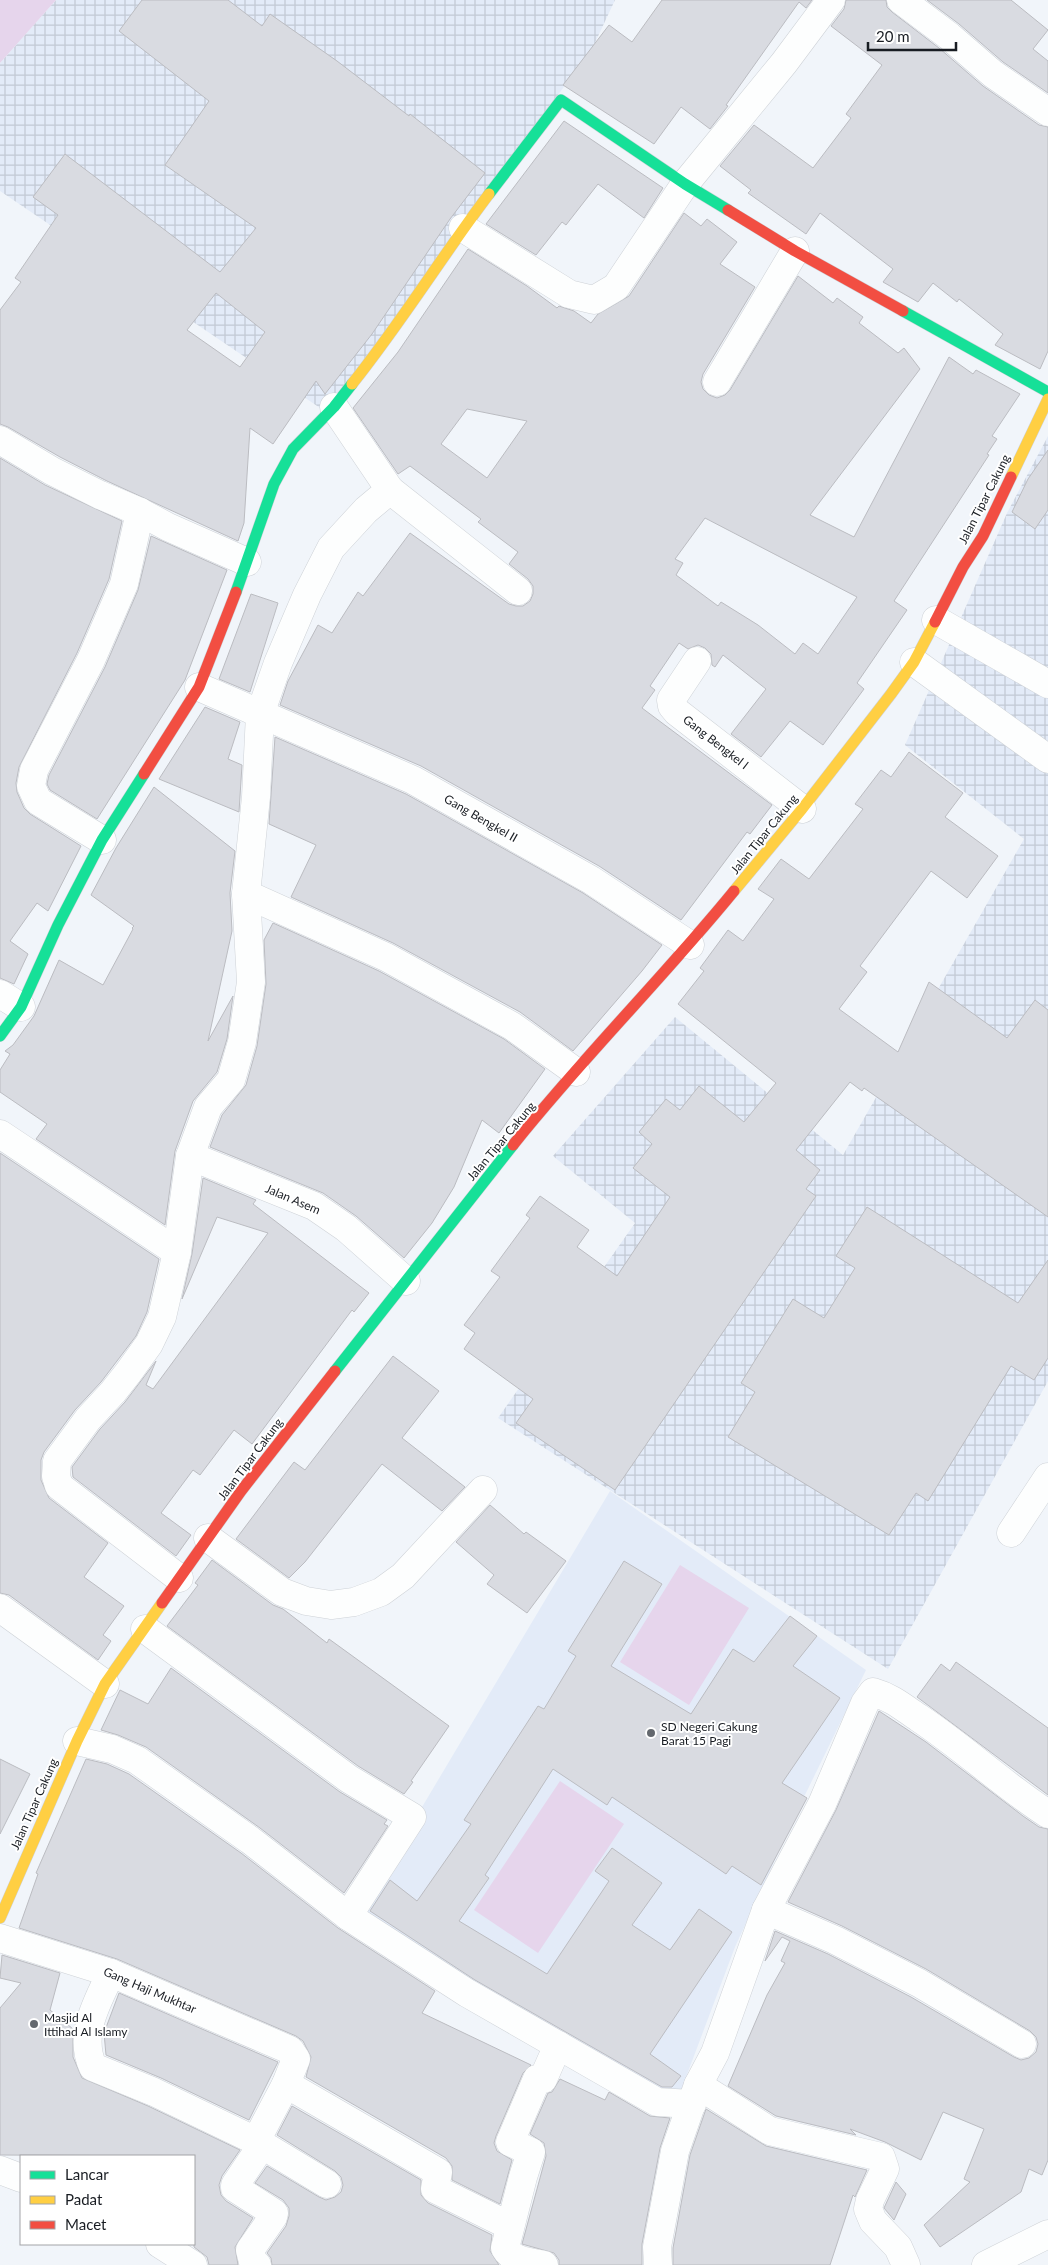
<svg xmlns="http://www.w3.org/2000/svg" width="1048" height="2265" font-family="Lato,sans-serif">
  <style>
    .built { fill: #e3ebf8 }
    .industrial { fill: url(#industrial-grid) }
    .green { fill: #e6d5ec }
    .building { fill: #d9dbe1; stroke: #bbbcc1; fill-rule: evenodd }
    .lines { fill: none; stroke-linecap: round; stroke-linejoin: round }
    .street-casing { stroke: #ced2d7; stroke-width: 29 }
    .fast-casing { stroke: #ced2d7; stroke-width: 12 }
    .slow-casing { stroke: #ced2d7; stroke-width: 12 }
    .jam-casing { stroke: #ced2d7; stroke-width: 12 }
    .street { stroke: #fdfefe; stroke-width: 28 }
    .fast { stroke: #16e098; stroke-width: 11 }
    .slow { stroke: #ffcf43; stroke-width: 11 }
    .jam { stroke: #f24e42; stroke-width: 11 }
    .poi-dot { fill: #64686e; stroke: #fff; stroke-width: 2 }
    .labels { text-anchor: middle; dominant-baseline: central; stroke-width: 4; stroke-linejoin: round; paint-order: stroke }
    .street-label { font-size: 12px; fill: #181c22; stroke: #fff }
    .poi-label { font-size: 12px; fill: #181c22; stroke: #fff; text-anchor: start }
  </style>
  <defs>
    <pattern id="industrial-grid" width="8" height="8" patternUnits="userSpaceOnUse" patternTransform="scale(1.25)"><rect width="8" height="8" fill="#e3ebf8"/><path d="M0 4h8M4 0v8" fill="none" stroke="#c2c9d4"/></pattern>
  </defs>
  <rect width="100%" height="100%" fill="#f1f5fa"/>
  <path class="built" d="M610 1491 866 1670 804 1797 735 1947 677 2101 658 2095 359 1913Z"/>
  <g class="industrial">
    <path d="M56 0H615L593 47 326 412 0 191V63Z"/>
    <path d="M1048 436V1381L888 1669 498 1418 635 1223 553 1156 675 1017 843 1155 1024 839 905 745 1007 513Z"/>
  </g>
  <g class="green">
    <path d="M0 0H56L0 63Z"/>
    <path d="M680 1565 749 1608 689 1705 620 1662Z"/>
    <path d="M560 1781 624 1824 538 1953 474 1910Z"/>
  </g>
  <g class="building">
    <path d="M142 0H228L262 26 270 14 337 61 409 116 410 114 485 173 450 219 372 334 325 394 316 381 273 444 250 428 244 523 238 541 107 481 60 457 8 427 0 424V310L21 282 15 278 58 215 33 197 65 154 220 272 256 228 165 165 209 101 119 31ZM216 293 265 332 240 367 187 330Z"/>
    <path d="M662 0H812L806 8 799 2 726 105 728 106 710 129 681 107 654 144 563 85 609 25 632 42Z"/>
    <path d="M846 0H886L887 7 892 12 939 48 983 86 1039 125 1048 127V351L1040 369 995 345 1003 334 959 299 957 302 933 283 918 302 883 282 893 269 820 213 806 234 748 193 751 190 720 166 754 125 813 168 851 118 846 114 882 65 831 26 844 9Z"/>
    <path d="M927 0H1011L1048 30 1033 49 1048 61V93L1003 62 959 24Z"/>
    <path d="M564 121 663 188 644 218 598 184 566 225 562 222 536 255 486 224Z"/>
    <path d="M684 213 701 226 707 219 737 242 720 264 755 287 703 374 701 382 703 389 709 395 717 398 725 395 730 390 798 276 833 303 837 298 863 317 859 323 898 353 904 348 920 369 810 515 854 537 949 357 973 374 976 370 1020 394 992 436 997 439 987 454 989 455 894 601 907 610 857 683 864 689 823 745 790 721 761 757 731 734 766 689 723 655 715 667 712 665 711 654 705 648 698 645 688 649 679 643 650 686 655 690 642 708 772 805 750 834 747 832 681 920 599 866 421 766 280 705 288 681 318 625 332 633 358 592 363 596 410 533 509 604 516 606H523L530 601 533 594V586L528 579 509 564 518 552 478 522 481 519 410 466 398 474 353 408 398 352 468 249 527 286 557 308 559 306 574 311 591 323 598 314 629 296ZM467 409 527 421 487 478 441 444ZM705 518 857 597 818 654 803 643 795 654 758 625 721 602 718 606 676 575 683 563 675 559Z"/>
    <path d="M1048 450V510L1035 529 1012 512 1028 479Z"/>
    <path d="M0 458 45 485 122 521 109 579 77 653 19 767 16 783 17 792 24 808 30 814 81 846 48 911 37 903 10 941 28 954 14 984 0 978Z"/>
    <path d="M151 536 227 570 185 680 97 819 50 790 47 784 49 775 105 667 138 590Z"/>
    <path d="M251 594 278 603 250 692 219 679Z"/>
    <path d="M205 707 240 722 228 759 242 765 239 812 159 779Z"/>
    <path d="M275 737 406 794 583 893 662 945 642 971 573 1051 520 1012 393 943 291 897 316 845 269 824Z"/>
    <path d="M909 752 963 793 945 817 998 856 967 898 931 871 860 966 867 972 839 1009 898 1052 929 982 1007 1038 1035 1000 1048 1010V1217L864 1088 862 1091 850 1082 796 1150 820 1170 806 1189 816 1196 615 1490 516 1423 533 1399 464 1349 475 1333 464 1325 500 1277 491 1271 530 1218 526 1215 540 1196 589 1230 577 1247 617 1276 670 1197 633 1168 652 1144 639 1132 666 1099 680 1110 699 1086 744 1122 776 1083 678 1004 704 971 700 968 728 930 743 941 774 899 758 889 781 859 809 879 863 809 855 804 881 770 891 777Z"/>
    <path d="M154 787 235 851 230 893 232 931 208 1041 233 996 227 1039 217 1072 193 1101 175 1151 165 1225 36 1139 47 1124 0 1092V1070L10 1054 5 1051 13 1045 34 1016 59 960 103 985 133 929 132 928 134 926 91 895 116 848Z"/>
    <path d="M273 923 379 971 504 1039 545 1069 499 1133 482 1120 454 1187 432 1223 404 1258 356 1216 323 1193 210 1147 222 1115 246 1085 257 1046 266 984 264 940Z"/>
    <path d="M0 1153 159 1259 147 1312 136 1336 101 1382 75 1410 44 1452 41 1460V1480L49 1498 108 1543 84 1577 124 1606 103 1635 111 1641 98 1660 9 1595 0 1593Z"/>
    <path d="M203 1178 256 1200 253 1204 369 1293 354 1312 352 1310 252 1444 234 1430 200 1475 193 1470 161 1513 191 1535 176 1556 73 1477 72 1467 100 1429 125 1402 156 1361 146 1385 153 1389 268 1233 217 1217 182 1299 192 1254Z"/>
    <path d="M867 1207 1018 1303 1048 1260V1358L1034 1380 1011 1366 928 1501 916 1493 889 1535 728 1437 755 1392 741 1383 793 1299 824 1318 855 1268 836 1256Z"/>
    <path d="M393 1356 439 1391 402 1438 465 1487 442 1511 382 1464 305 1562 289 1578 236 1539 294 1462 305 1470Z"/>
    <path d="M490 1505 524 1534 526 1532 566 1561 527 1613 487 1584 494 1575 456 1542Z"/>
    <path d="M212 1560 273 1605 283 1609 327 1643 329 1639 449 1726 411 1781 413 1782 404 1794 358 1766 167 1626 198 1585 195 1583Z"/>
    <path d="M624 1561 662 1584 611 1666 691 1714 733 1649 754 1662 790 1616 817 1636 793 1666 840 1698 782 1783 807 1798 761 1885 732 1866 726 1874 612 1797 607 1805 553 1769 485 1875 489 1878 459 1921 547 1974 609 1881 595 1871 612 1848 662 1883 632 1925 670 1950 699 1909 732 1932 650 2054 681 2076 672 2087H662L475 1980 370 1911 390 1880 417 1901 420 1897 471 1824 464 1820 538 1706 544 1709 576 1656 568 1651Z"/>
    <path d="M956 1662 1048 1728V1795L917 1697 941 1664 950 1671Z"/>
    <path d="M171 1668 340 1792 387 1820 384 1824 388 1826 344 1893 260 1828 146 1747 118 1735 101 1730 120 1690 148 1704Z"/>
    <path d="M879 1711 926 1742 1023 1816 1039 1827 1048 1829V2160L1042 2175 1029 2169 1021 2192 940 2247 924 2225 970 2182 964 2179 984 2129 943 2112 921 2160 885 2142 850 2129 856 2135 776 2116 728 2086 767 1995 785 1963 781 1961 790 1941 782 1937 765 1961 775 1931 828 1954 911 1997 1014 2057 1021 2060 1029 2058 1036 2052 1038 2044 1036 2037 1030 2031 926 1969 842 1926 788 1902 836 1810Z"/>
    <path d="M0 1759 30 1774 0 1834Z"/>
    <path d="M86 1759 107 1764 129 1774 241 1853 338 1928 435 1991 422 2013 531 2065 523 2073 496 2136 494 2143 497 2151 512 2160 500 2204 452 2180V2166L446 2158 306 2077 311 2057 303 2041 296 2036 117 1959 19 1928 38 1874 36 1873Z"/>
    <path d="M2 1955 60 1973 50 2010 73 2029V2057L82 2078 148 2106 240 2150 222 2176 219 2185 221 2195 226 2201 253 2218 235 2247 238 2265H209L207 2257 194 2247V2156L0 2155V2008L21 1983 0 1978Z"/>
    <path d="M119 1993 278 2062 249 2120 161 2078 106 2055 104 2033Z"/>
    <path d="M560 2079 605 2100 609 2092 650 2116 670 2118 660 2148 642 2244V2265H559V2260L554 2253 522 2244 546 2156 544 2143 530 2134 548 2093 552 2092Z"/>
    <path d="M292 2106 421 2180V2195L428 2203 492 2235 490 2251 499 2265H272L271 2258 267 2253 286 2226 289 2216V2208L283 2200 255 2183 267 2166 319 2197 326 2200 335 2197 341 2192 343 2185 341 2177 335 2171 277 2135Z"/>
    <path d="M706 2109 766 2146 867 2170 855 2197 853 2195 830 2265H673V2248L690 2155Z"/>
    <path d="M896 2182 906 2194 894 2220 884 2208Z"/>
  </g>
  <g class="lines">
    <defs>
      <g id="street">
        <path d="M901 0 949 36 993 74 1048 112"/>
        <path d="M463 228 569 294 594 300 616 287 685 184 784 63 831 0"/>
        <path d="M717 382 795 251"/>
        <path d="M0 440 52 471 100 495 140 512 168 527 247 562"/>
        <path d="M390 490 518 591"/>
        <path d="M936 620 1048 684"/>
        <path d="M697 661 671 700 672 706 677 712 802 809"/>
        <path d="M914 662 1048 759"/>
        <path d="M199 687 413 780 591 880 690 945"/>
        <path d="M102 840 38 801 31 786 34 770 91 660 124 584 140 512"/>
        <path d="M246 894 386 957 512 1026 576 1072"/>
        <path d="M0 994 21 1007"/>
        <path d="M0 1134 177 1252"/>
        <path d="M190 1156 314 1206 346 1228 406 1281"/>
        <path d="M1011 1533 1048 1477"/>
        <path d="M208 1538 282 1592 306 1601 331 1605 354 1602 381 1592 403 1576 483 1490"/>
        <path d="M179 1578 59 1486 56 1476 57 1461 88 1419 113 1392 128 1373 149 1344 162 1317 177 1252 190 1156 208 1107 231 1080 242 1042 251 982 246 894 256 797 260 714 278 663 307 595 331 548 366 510 390 490 334 407"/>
        <path d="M0 1608 105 1684"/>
        <path d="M145 1629 349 1779 412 1817 348 1916"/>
        <path d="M77 1741 112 1749 137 1760 250 1840 348 1916 467 1993 657 2102 692 2104"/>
        <path d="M766 1910 835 1940 919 1983 1022 2044"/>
        <path d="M0 1938 111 1973 290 2050 296 2059 286 2084 256 2141"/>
        <path d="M111 1973C97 2002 78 2035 93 2067L154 2092 256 2141 327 2184"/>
        <path d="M286 2084 438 2172 435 2189 510 2226"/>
        <path d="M698 2085 770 2131 881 2157 885 2169 870 2200 868 2209 873 2221 898 2247 906 2265"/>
        <path d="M0 2170 21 2178"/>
        <path d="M160 2244 193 2265"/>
        <path d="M257 2265 253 2262 250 2250 273 2217 274 2213 235 2188V2185L262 2145"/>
        <path d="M544 2265C530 2262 512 2261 505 2248L523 2177 531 2152 510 2142 537 2079H543L558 2045"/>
        <path d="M658 2265 657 2247 675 2151 698 2085 715 2053 766 1910 822 1804 865 1703 873 1692C891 1697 904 1708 919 1718 964 1748 1003 1785 1048 1814"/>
        <path d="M986 2265 1048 2234"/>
      </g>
      <g id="fast">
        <path d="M489 194 561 100 685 184 728 210"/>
        <path d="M903 311 1048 392"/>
        <path d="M236 592 274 484 293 449 334 407 352 384"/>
        <path d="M0 1036 21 1007 58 925 102 840 144 774"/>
        <path d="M335 1371 513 1145"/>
      </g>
      <g id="slow">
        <path d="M352 384C401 323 442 256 489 194"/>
        <path d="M1011 477 1048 399"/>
        <path d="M734 891 802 809 891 694 914 662 935 622"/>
        <path d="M0 1918 77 1741 105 1684 162 1603"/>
      </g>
      <g id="jam">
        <path d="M728 210 795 251 903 311"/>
        <path d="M935 622 963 567 983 536 1011 477"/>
        <path d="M144 774 199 687 236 592"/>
        <path d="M513 1145C583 1057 663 978 734 891"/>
        <path d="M162 1603 241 1491 335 1371"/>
      </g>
    </defs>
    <use href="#street" class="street-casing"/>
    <use href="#fast" class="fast-casing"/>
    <use href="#slow" class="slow-casing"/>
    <use href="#jam" class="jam-casing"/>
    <use href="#street" class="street"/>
    <use href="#fast" class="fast"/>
    <use href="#slow" class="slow"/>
    <use href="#jam" class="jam"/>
  </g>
  <g class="poi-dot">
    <circle cx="651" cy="1733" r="5"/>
    <circle cx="34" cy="2024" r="5"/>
  </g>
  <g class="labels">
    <g class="street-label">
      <text transform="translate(984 499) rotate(-63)">Jalan Tipar Cakung</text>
      <text transform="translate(716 742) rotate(38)">Gang Bengkel I</text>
      <text transform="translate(481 818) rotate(30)">Gang Bengkel II</text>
      <text transform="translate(764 834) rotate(-51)">Jalan Tipar Cakung</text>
      <text transform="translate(501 1141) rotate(-50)">Jalan Tipar Cakung</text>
      <text transform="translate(293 1199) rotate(23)">Jalan Asem</text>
      <text transform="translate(250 1459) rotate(-53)">Jalan Tipar Cakung</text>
      <text transform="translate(34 1804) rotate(-66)">Jalan Tipar Cakung</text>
      <text transform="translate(150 1990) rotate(23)">Gang Haji Mukhtar</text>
    </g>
    <g class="poi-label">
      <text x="661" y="1726">SD Negeri Cakung<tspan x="661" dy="14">Barat 15 Pagi</tspan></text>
      <text x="44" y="2017">Masjid Al<tspan x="44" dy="14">Ittihad Al Islamy</tspan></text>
    </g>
  </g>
  <rect x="20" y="2155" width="175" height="90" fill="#ffffff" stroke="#a3a4a7"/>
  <rect x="30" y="2171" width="25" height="8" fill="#16e098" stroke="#a3a4a7"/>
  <text x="65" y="2180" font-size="15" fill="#181c22">Lancar</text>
  <rect x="30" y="2196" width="25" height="8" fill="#ffcf43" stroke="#a3a4a7"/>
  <text x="65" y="2205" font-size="15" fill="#181c22">Padat</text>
  <rect x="30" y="2221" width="25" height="8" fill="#f24e42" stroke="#a3a4a7"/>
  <text x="65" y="2230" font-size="15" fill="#181c22">Macet</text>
  <path d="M868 42v8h88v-8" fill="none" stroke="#181c22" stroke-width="2.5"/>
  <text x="876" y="42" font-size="15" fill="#181c22" stroke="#ffffff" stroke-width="4" paint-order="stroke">20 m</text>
</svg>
